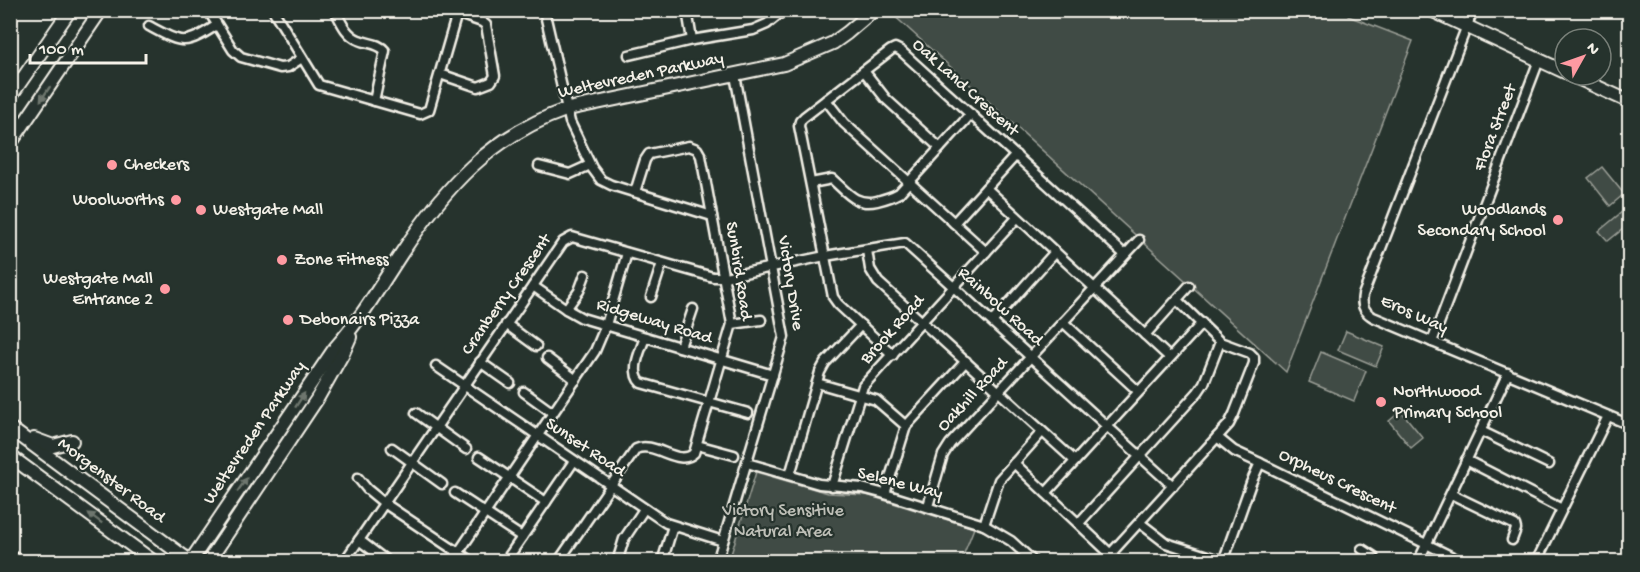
<svg xmlns="http://www.w3.org/2000/svg" width="1640" height="572" font-family="'Gochi Hand',sans-serif">
  <style>
    .green { fill: #414b45; stroke: #9a9e96; stroke-width: 1.5 }
    .lines { fill: none; stroke-linecap: round; stroke-linejoin: round }
    .street-casing { stroke: #f4f1e8; stroke-width: 13 }
    .secondary-casing { stroke: #f4f1e8; stroke-width: 16 }
    .primary-casing { stroke: #f4f1e8; stroke-width: 16 }
    .street { stroke: #26332d; stroke-width: 8 }
    .secondary { stroke: #26332d; stroke-width: 12 }
    .primary { stroke: #26332d; stroke-width: 12 }
    .oneway { fill: #6e766e }
    .poi-dot { fill: #ff9aa2; stroke: #26332d; stroke-width: 2 }
    .labels { text-anchor: middle; dominant-baseline: central; stroke-width: 4.5; stroke-linejoin: round; paint-order: stroke }
    .street-label { font-size: 18px; fill: #f4f1e8; stroke: #26332d }
    .poi-label { font-size: 18px; fill: #f4f1e8; stroke: #26332d; text-anchor: start }
    .park-label { font-size: 18px; fill: #bebfb7; stroke: #26332d }
  </style>
  <rect width="100%" height="100%" fill="#26332d"/>
  <filter id="ink" filterUnits="userSpaceOnUse"><feTurbulence type="fractalNoise" baseFrequency=".0167" numOctaves="2"/><feDisplacementMap in="SourceGraphic" scale="12" xChannelSelector="R" yChannelSelector="G"/><feConvolveMatrix kernelMatrix="1 2 1 2 8 2 1 2 1" color-interpolation-filters="sRGB"/></filter>
  <g filter="url(#ink)">
    <g class="green">
      <path d="M889 11H1349L1348 16 1413 41 1286 372Z"/>
      <path d="M1602 167 1624 194 1610 206 1588 178Z"/>
      <path d="M1622 212 1629 224 1608 241 1599 231Z"/>
      <path d="M1346 331 1384 347 1376 366 1338 350Z"/>
      <path d="M1321 352 1366 371 1354 401 1309 382Z"/>
      <path d="M1401 411 1423 438 1411 448 1389 421Z"/>
      <path d="M756 472 828 493 867 495 974 528 961 561H729Z"/>
    </g>
    <g class="lines">
      <defs>
        <g id="street">
          <path d="M208 10 233 50 241 57 280 68 288 67 302 58"/>
          <path d="M273 10 319 85 420 114 429 110 458 10"/>
          <path d="M335 10C341 22 346 35 359 40 368 44 379 43 385 51L374 101"/>
          <path d="M544 10 570 122 592 168 601 180 611 185 712 216"/>
          <path d="M687 10 692 40"/>
          <path d="M1473 10 1363 295C1361 305 1364 312 1373 317L1630 425"/>
          <path d="M149 26C183 44 184 46 217 25"/>
          <path d="M629 55 692 40 753 30 767 24 784 10"/>
          <path d="M864 71 886 99 940 148"/>
          <path d="M440 74 478 87 491 82 495 76 486 25 482 22 447 10"/>
          <path d="M826 100 844 123 986 252"/>
          <path d="M539 166 570 174 590 165"/>
          <path d="M811 183 832 179C847 192 855 206 877 201 885 199 892 197 899 193L971 114"/>
          <path d="M986 188 1169 357"/>
          <path d="M954 223 1016 155"/>
          <path d="M867 250 870 269 878 282 1075 461"/>
          <path d="M533 286 566 309 582 318 773 375"/>
          <path d="M651 297 662 263"/>
          <path d="M566 309 579 291 585 275"/>
          <path d="M993 321 1055 252"/>
          <path d="M1063 322 1138 391"/>
          <path d="M506 324 536 346"/>
          <path d="M732 324 761 320"/>
          <path d="M1145 335 1189 286"/>
          <path d="M645 337C641 350 629 371 641 383L748 413"/>
          <path d="M1432 342 1539 60"/>
          <path d="M680 347 693 309"/>
          <path d="M893 355 838 304 833 297 799 126 800 121 804 117 891 50 895 48 901 51 1124 254"/>
          <path d="M547 358 576 380"/>
          <path d="M480 362 510 383"/>
          <path d="M436 366 666 523 723 541"/>
          <path d="M817 383 876 400 906 426"/>
          <path d="M524 392 553 413"/>
          <path d="M416 413 466 449"/>
          <path d="M1481 431 1549 464"/>
          <path d="M1217 437 1234 451 1260 463"/>
          <path d="M697 445 734 455"/>
          <path d="M392 448 442 484"/>
          <path d="M479 457 546 502"/>
          <path d="M1466 460 1562 509"/>
          <path d="M747 463 819 484 862 488 885 494 984 525 1011 541 1034 562"/>
          <path d="M1014 463 1119 562"/>
          <path d="M790 475 820 372 825 363 861 325"/>
          <path d="M358 478 367 489 384 503 472 562"/>
          <path d="M832 486 863 386 1017 218"/>
          <path d="M455 493 522 537"/>
          <path d="M1046 493 1202 323"/>
          <path d="M885 494 906 426 966 361"/>
          <path d="M1451 494 1515 525 1516 529 1512 540"/>
          <path d="M928 506 943 455 950 444 1139 240"/>
          <path d="M1079 523 1198 392 1204 383 1220 342"/>
          <path d="M1140 523 1166 543 1223 561"/>
          <path d="M984 525 999 480 1042 432"/>
          <path d="M359 540 388 562"/>
          <path d="M1362 549 1373 556V562"/>
          <path d="M10 555 22 562"/>
          <path d="M344 562 563 242 572 237 713 277H725L825 256 905 243 1173 486"/>
          <path d="M452 562 595 351 606 325 627 253"/>
          <path d="M505 562 574 461"/>
          <path d="M558 562 636 449C654 440 679 468 694 453L732 324 701 156 697 149 689 146 649 154 645 160 635 192"/>
          <path d="M617 562 624 539 644 509"/>
          <path d="M662 562 673 526"/>
          <path d="M717 562 784 337 735 75"/>
          <path d="M1103 562 1229 424 1234 414 1254 363V357L1250 353 1220 342 1177 300"/>
          <path d="M1223 562 1251 483 1260 463 1463 562"/>
          <path d="M1418 562 1508 373"/>
          <path d="M1536 562 1608 416"/>
        </g>
        <g id="secondary">
          <path d="M1431 10 1565 72"/>
          <path d="M1571 75 1630 102"/>
          <path d="M10 428 191 562"/>
          <path d="M34 439 53 446 72 441"/>
          <path d="M10 456 154 562"/>
          <path d="M190 562 335 348C361 319 380 286 401 254 445 187 490 136 568 109L784 64 833 43 847 33 874 10"/>
          <path d="M208 562 317 399 343 353 350 337"/>
        </g>
        <g id="primary">
          <path d="M10 97 70 10"/>
          <path d="M10 144 101 10"/>
        </g>
      </defs>
      <use href="#street" class="street-casing"/>
      <use href="#secondary" class="secondary-casing"/>
      <use href="#primary" class="primary-casing"/>
      <use href="#street" class="street"/>
      <use href="#secondary" class="secondary"/>
      <use href="#primary" class="primary"/>
    </g>
    <defs><path id="oneway-solid" d="M-6-.8H1V-3.2L6.5 0L1 3.2V.8H-6Z" transform="scale(1.5)"/></defs>
    <g class="oneway">
      <use href="#oneway-solid" transform="translate(45 94) rotate(124)"/>
      <use href="#oneway-solid" transform="translate(300 400) rotate(-57)"/>
      <use href="#oneway-solid" transform="translate(242 485) rotate(-55)"/>
      <use href="#oneway-solid" transform="translate(95 518) rotate(-143)"/>
    </g>
  </g>
  <g class="poi-dot">
    <circle cx="112" cy="165" r="6"/>
    <circle cx="176" cy="200" r="6"/>
    <circle cx="201" cy="210" r="6"/>
    <circle cx="1558" cy="220" r="6"/>
    <circle cx="282" cy="260" r="6"/>
    <circle cx="165" cy="289" r="6"/>
    <circle cx="288" cy="320" r="6"/>
    <circle cx="1381" cy="402" r="6"/>
  </g>
  <g class="labels">
    <g class="street-label">
      <text transform="translate(641 76) rotate(-12)">Weltevreden Parkway</text>
      <text transform="translate(965 88) rotate(42)">Oak Land Crescent</text>
      <text transform="translate(1496 128) rotate(-69)">Flora Street</text>
      <text transform="translate(738 271) rotate(81)">Sunbird Road</text>
      <text transform="translate(790 283) rotate(81)">Victory Drive</text>
      <text transform="translate(507 295) rotate(-55)">Cranberry Crescent</text>
      <text transform="translate(1000 307) rotate(42)">Rainbow Road</text>
      <text transform="translate(1414 315) rotate(24)">Eros Way</text>
      <text transform="translate(654 322) rotate(17)">Ridgeway Road</text>
      <text transform="translate(893 330) rotate(-48)">Brook Road</text>
      <text transform="translate(973 395) rotate(-47)">Oakhill Road</text>
      <text transform="translate(255 433) rotate(-56)">Weltevreden Parkway</text>
      <text transform="translate(585 448) rotate(34)">Sunset Road</text>
      <text transform="translate(111 481) rotate(37)">Morgenster Road</text>
      <text transform="translate(1337 482) rotate(26)">Orpheus Crescent</text>
      <text transform="translate(900 484) rotate(14)">Selene Way</text>
    </g>
    <g class="poi-label">
      <text x="124" y="165">Checkers</text>
      <text x="164" y="200" text-anchor="end">Woolworths</text>
      <text x="213" y="210">Westgate Mall</text>
      <text x="1546" y="210" text-anchor="end">Woodlands<tspan x="1546" dy="21">Secondary School</tspan></text>
      <text x="294" y="260">Zone Fitness</text>
      <text x="153" y="279" text-anchor="end">Westgate Mall<tspan x="153" dy="21">Entrance 2</tspan></text>
      <text x="300" y="320">Debonairs Pizza</text>
      <text x="1393" y="392">Northwood<tspan x="1393" dy="21">Primary School</tspan></text>
    </g>
    <g class="park-label">
      <text x="783" y="511">Victory Sensitive<tspan x="783" dy="21">Natural Area</tspan></text>
    </g>
  </g>
  <rect width="1640" height="572" fill="none" stroke="#26332d" stroke-width="36"/>
  <rect x="18" y="18" width="1604" height="536" fill="none" stroke="#f4f1e8" stroke-width="2" filter="url(#ink)"/>
  <g transform="translate(1583 57) rotate(50)"><circle r="28" fill="#26332d" stroke="#787f78" stroke-width="1.5"/>
  <path d="M0-4.5L10 22L0 15L-10 22Z" fill="#ff9aa2"/>
  <text y="-9" font-size="16" font-weight="bold" text-anchor="middle" fill="#f4f1e8">N</text>
  </g>
  <path d="M30 54v9h116v-9" fill="none" stroke="#f4f1e8" stroke-width="3"/>
  <text x="39" y="54" font-size="18" fill="#f4f1e8" stroke="#26332d" stroke-width="4.5" paint-order="stroke">100 m</text>
</svg>
